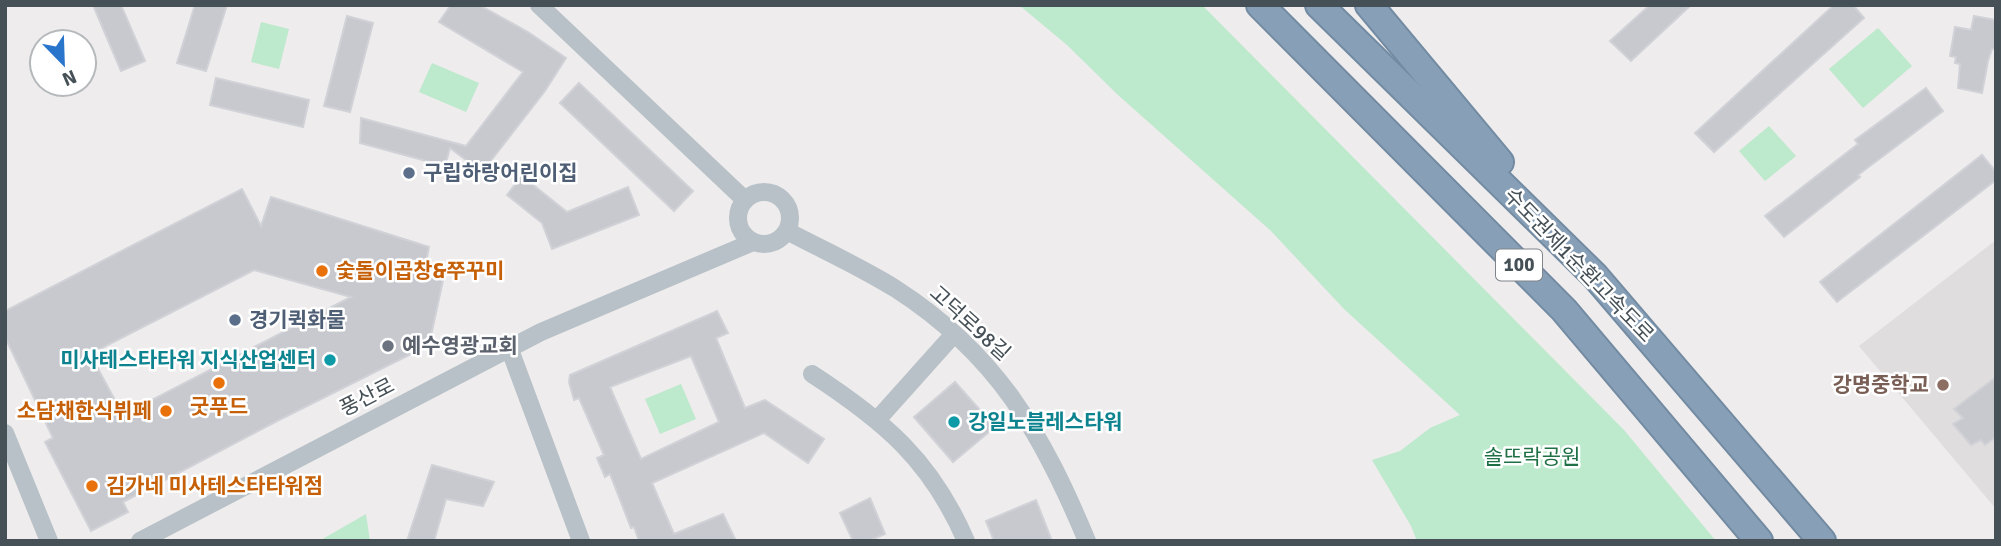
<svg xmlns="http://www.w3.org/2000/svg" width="2001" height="546" font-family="Signika,'Noto Sans KR',sans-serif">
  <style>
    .education { fill: #dfdddd }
    .green { fill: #bde9cd }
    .building { fill: #c7c9ce; stroke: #d0d2d7; stroke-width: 2; fill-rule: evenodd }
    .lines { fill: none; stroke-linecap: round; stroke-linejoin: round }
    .highway-casing { stroke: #738ba2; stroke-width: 30 }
    .minor { stroke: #b8c1c7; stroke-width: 18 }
    .highway { stroke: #88a0b7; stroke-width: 26 }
    .service-dot { fill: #5c6f8a; stroke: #fff; stroke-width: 2.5 }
    .food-dot { fill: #e8710a; stroke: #fff; stroke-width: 2.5 }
    .worship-dot { fill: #6b7280; stroke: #fff; stroke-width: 2.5 }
    .culture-dot { fill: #0f9aa8; stroke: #fff; stroke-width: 2.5 }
    .education-dot { fill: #8d6e63; stroke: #fff; stroke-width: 2.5 }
    .labels { text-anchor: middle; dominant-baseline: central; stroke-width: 5; stroke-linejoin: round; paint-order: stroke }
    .shield { fill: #fff; stroke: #7e8489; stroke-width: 2 }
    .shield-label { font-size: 19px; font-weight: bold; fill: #465057 }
    .service-label { font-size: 21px; font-weight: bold; fill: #4e5e75; stroke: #fff; text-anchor: start }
    .street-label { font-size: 21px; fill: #465057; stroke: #fff }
    .food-label { font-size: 21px; font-weight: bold; fill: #c56008; stroke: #fff; text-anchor: start }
    .worship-label { font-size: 21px; font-weight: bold; fill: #5b616d; stroke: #fff; text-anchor: start }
    .culture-label { font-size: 21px; font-weight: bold; fill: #0d838f; stroke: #fff; text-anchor: end }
    .education-label { font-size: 21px; font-weight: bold; fill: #785e54; stroke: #fff; text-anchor: end }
    .park-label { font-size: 21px; fill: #1f7145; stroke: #fff }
  </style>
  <rect width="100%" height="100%" fill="#eeecec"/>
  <path class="education" d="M1996 240V509L1859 346Z"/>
  <g class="green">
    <path d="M1019 5H1202L1624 430 1716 541H1417L1411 526 1372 460 1400 451 1430 428 1460 415 1344 309 1271 231 1118 95 1067 45Z"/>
    <path d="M261 22 289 29 279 69 251 62Z"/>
    <path d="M1878 28 1912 66 1863 108 1829 69Z"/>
    <path d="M432 63 479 83 466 112 419 92Z"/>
    <path d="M1769 126 1796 156 1765 181 1739 151Z"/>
    <path d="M681 384 696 419 660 434 645 399Z"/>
    <path d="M366 514 370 541H319Z"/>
  </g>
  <g class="building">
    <path d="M93 5H121L145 61 121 71Z"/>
    <path d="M195 5H227L206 71 177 63Z"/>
    <path d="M451 5H479L528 32 566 58 545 91 482 172 450 148 445 166 360 143 361 118 466 146 523 72 439 22Z"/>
    <path d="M1650 5H1691L1631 61 1610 41Z"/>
    <path d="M1834 5H1853L1864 18 1714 152 1695 133Z"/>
    <path d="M347 16 373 23 350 112 324 106Z"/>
    <path d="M1974 16 1996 20V49H1992L1988 61 1982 93 1958 88 1960 64 1955 63 1956 57 1950 56 1955 27 1971 30Z"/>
    <path d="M216 78 309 100 303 127 210 105Z"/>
    <path d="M579 83 693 191 674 211 560 103Z"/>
    <path d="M1926 88 1943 111 1858 175 1860 177 1784 237 1765 216 1858 144 1855 140Z"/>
    <path d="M1982 155 1996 172V180L1837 302 1820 282Z"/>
    <path d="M522 176 567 212 628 187 639 215 552 249 542 223 507 195Z"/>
    <path d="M242 189 261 226 271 197 429 247 425 267 445 271 429 345 281 419 123 502 128 512 91 531 45 442 53 438 5 337V311ZM254 270 351 297 123 415 90 354Z"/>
    <path d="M717 311 728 333 716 338 745 408 765 400 824 439 808 463 764 433 652 483 674 534 723 514 736 541H639L634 527 631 528 610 474 605 477 597 458 604 455 579 398 574 400 569 382 570 375ZM691 356 719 422 641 459 610 387Z"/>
    <path d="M1996 377V437L1985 445 1981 440 1971 445 1953 424 1963 418 1954 409Z"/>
    <path d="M955 382 995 427 953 462 914 417Z"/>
    <path d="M432 465 494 482 483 506 446 499 434 541H407Z"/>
    <path d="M870 498 885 534 868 541H853L840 513Z"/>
    <path d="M1036 500 1052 541H994L986 521Z"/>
  </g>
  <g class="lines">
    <defs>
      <g id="highway">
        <path d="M1260 5 1564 310 1759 541"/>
        <path d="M1319 5 1595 276 1822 541"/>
        <path d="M1369 5 1500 162"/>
      </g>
    </defs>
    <use href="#highway" class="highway-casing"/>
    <g class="minor">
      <path d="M539 5 745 200"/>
      <circle cx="764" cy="218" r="26"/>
      <path d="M787 231C823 250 861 267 896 289 997 354 1042 433 1087 541"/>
      <path d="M510 350 581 541"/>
      <path d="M812 374C884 421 931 460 966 541"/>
      <path d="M877 420 954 334"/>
      <path d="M5 433 49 541"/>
      <path d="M140 541 541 332 753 242"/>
    </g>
    <use href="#highway" class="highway"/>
  </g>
  <g class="service-dot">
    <circle cx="409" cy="173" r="7"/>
    <circle cx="235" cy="320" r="7"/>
  </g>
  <g class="food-dot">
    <circle cx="322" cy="271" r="7"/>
    <circle cx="219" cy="383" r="7"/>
    <circle cx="166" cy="411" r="7"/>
    <circle cx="92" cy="486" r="7"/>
  </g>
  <circle class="worship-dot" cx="388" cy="346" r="7"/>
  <g class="culture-dot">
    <circle cx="330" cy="360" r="7"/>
    <circle cx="954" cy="422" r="7"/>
  </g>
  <circle class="education-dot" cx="1943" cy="385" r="7"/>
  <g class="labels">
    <rect class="shield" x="1496" y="249.5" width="46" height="31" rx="5"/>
    <g class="shield-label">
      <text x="1519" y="265">100</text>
    </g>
    <g class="service-label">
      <text x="423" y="173">구립하랑어린이집</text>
      <text x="249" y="320">경기퀵화물</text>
    </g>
    <g class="street-label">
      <text transform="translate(1579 265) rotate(46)">수도권제1순환고속도로</text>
      <text transform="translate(970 323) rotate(42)">고덕로98길</text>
      <text transform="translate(367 397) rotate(-27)">풍산로</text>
    </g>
    <g class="food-label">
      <text x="336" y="271">숯돌이곱창&amp;쭈꾸미</text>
      <text x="219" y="407" text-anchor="middle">굿푸드</text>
      <text x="152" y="411" text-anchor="end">소담채한식뷔페</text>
      <text x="106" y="486">김가네 미사테스타타워점</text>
    </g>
    <g class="worship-label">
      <text x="402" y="346">예수영광교회</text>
    </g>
    <g class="culture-label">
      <text x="316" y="360">미사테스타타워 지식산업센터</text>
      <text x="968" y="422" text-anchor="start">강일노블레스타워</text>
    </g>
    <g class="education-label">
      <text x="1929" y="385">강명중학교</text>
    </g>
    <g class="park-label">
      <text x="1532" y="457">솔뜨락공원</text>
    </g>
  </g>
  <rect width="2001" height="546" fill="none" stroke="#465057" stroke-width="14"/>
  <g transform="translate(63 63) rotate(157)"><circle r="33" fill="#ffffff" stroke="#b5b9bc" stroke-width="2"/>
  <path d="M0-5L12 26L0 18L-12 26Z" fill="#2975cb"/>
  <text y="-10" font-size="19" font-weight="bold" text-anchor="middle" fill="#465057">N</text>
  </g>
</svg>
